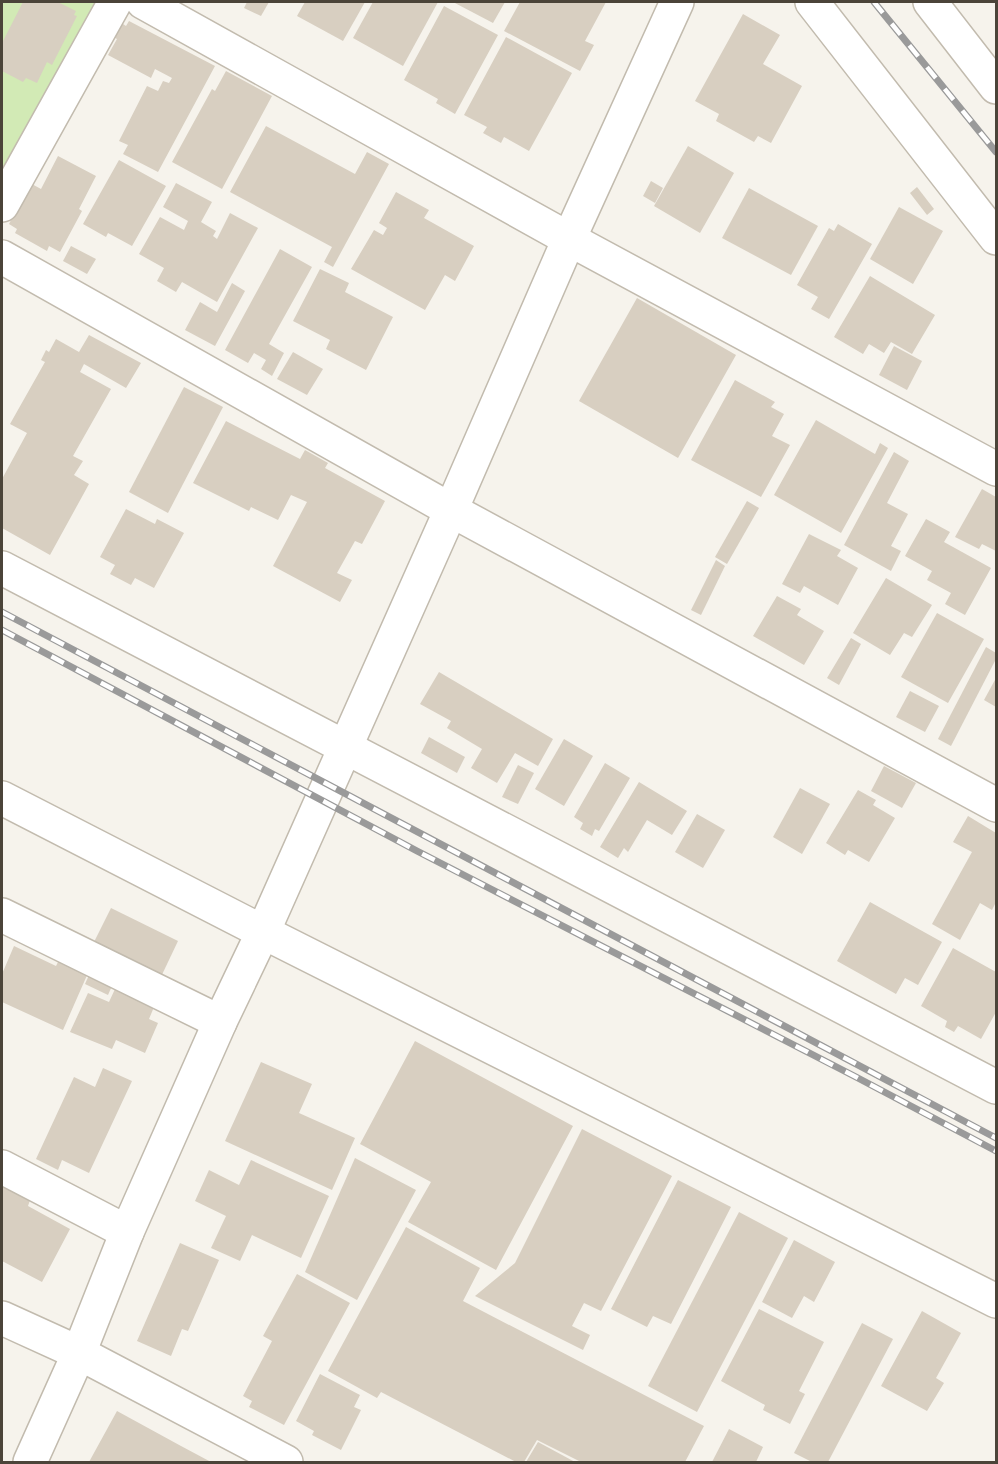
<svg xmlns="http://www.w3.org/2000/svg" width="998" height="1464" font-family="'Roboto Condensed',sans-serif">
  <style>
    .green { fill: #d2eab5 }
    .building { fill: #d8cfc1 }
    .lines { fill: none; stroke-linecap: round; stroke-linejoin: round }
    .minor-casing { stroke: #c2bbae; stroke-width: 36 }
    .tertiary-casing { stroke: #c2bbae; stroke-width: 36 }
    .minor { stroke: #fff; stroke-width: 33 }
    .tertiary { stroke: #fff; stroke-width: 33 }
    .rail-casing { stroke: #9a9a9a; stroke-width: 7 }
    .rail { stroke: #fff; stroke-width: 4.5; stroke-dasharray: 14; stroke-linecap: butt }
  </style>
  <rect width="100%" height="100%" fill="#f6f3ec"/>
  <path class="green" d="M2 2H95L2 175Z"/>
  <g class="building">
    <path d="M23 2H58L76 11 74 15 77 16 52 65 47 62 37 83 26 78 23 82 2 71V43Z"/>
    <path d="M247 2H269L261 16 244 8Z"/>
    <path d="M305 2H365L343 41 297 16Z"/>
    <path d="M373 2H438L403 66 353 38Z"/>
    <path d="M453 2H505L493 23Z"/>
    <path d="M520 2H606L585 41 594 45 580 71 504 31Z"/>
    <path d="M444 6 498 35 455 114 436 103 438 99 404 80Z"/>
    <path d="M743 14 780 35 763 64 802 86 771 143 758 136 754 142 716 121 719 114 695 101Z"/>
    <path d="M129 21 215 66 158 172 123 154 128 145 119 141 147 86 158 91 163 81 169 83 172 78 155 69 151 78 108 55 117 39 112 36 120 22 126 26Z"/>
    <path d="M506 37 572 73 529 151 504 137 501 143 483 133 487 127 464 115Z"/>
    <path d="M226 71 272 96 222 189 172 162 212 89 215 91Z"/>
    <path d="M266 126 355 174 367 152 389 164 333 267 324 262 332 247 230 192Z"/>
    <path d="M688 146 734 173 700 233 654 206Z"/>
    <path d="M58 156 96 176 79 209 82 211 60 252 49 246 47 251 15 233 17 229 9 224 30 183 41 189Z"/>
    <path d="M119 160 166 186 132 246 108 233 106 237 83 224Z"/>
    <path d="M651 181 663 188 655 203 643 196Z"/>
    <path d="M176 183 212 202 201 222 216 231 213 236 217 239 230 213 258 228 217 302 182 282 176 292 157 281 164 268 139 254 160 217 184 230 188 221 163 207Z"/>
    <path d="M917 187 934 209 927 215 910 193Z"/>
    <path d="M749 188 818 226 791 275 722 238Z"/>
    <path d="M396 192 429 210 424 218 474 246 455 281 445 275 425 310 351 269 374 230 383 235 387 228 379 223Z"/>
    <path d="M899 207 943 231 913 284 870 259Z"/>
    <path d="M838 224 872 244 829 319 811 309 818 297 797 285 829 228 834 231Z"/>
    <path d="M71 246 96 259 87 274 63 261Z"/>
    <path d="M280 249 312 267 269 344 284 353 272 376 261 369 266 360 254 353 248 363 225 350Z"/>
    <path d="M320 269 349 283 345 292 393 317 366 370 326 349 330 340 293 321Z"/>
    <path d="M870 276 935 315 912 354 891 342 884 353 869 344 863 354 834 337Z"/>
    <path d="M232 283 245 291 215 346 185 330 200 302 217 312Z"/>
    <path d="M637 298 736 355 678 458 579 401Z"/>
    <path d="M89 335 141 363 126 388 84 364 80 372 111 389 73 456 83 461 74 475 89 484 50 555 2 528V479L27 433 10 424 45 362 41 360 46 350 49 352 56 339 79 352Z"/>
    <path d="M894 346 922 361 907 390 879 375Z"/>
    <path d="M293 352 323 369 307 395 277 379Z"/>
    <path d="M735 380 775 402 771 407 784 414 772 436 790 445 761 497 691 460Z"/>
    <path d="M184 387 223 407 168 513 129 492Z"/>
    <path d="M816 420 875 454 880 443 888 448 841 533 774 495Z"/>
    <path d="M226 421 300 459 305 450 328 463 325 468 385 501 362 544 355 541 337 573 352 580 340 602 273 566 307 502 291 495 278 520 251 507 249 511 193 483Z"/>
    <path d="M894 452 909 461 887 503 908 514 891 546 901 551 891 571 844 545Z"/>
    <path d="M982 489 996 497V551L982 544 979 549 955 537Z"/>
    <path d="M747 501 759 508 727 564 715 557Z"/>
    <path d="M126 509 155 524 157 519 184 533 154 588 135 578 131 585 110 574 115 565 100 557Z"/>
    <path d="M926 519 950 532 944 542 991 568 965 615 945 604 951 593 927 580 932 571 905 556Z"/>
    <path d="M809 534 841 550 837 556 858 568 838 605 804 586 800 593 782 584Z"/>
    <path d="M716 560 725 566 701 615 691 610Z"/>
    <path d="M886 578 932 605 912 637 904 633 890 655 853 633Z"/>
    <path d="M777 596 801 609 797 615 824 631 804 665 753 636Z"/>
    <path d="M937 613 984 639 948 703 901 677Z"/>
    <path d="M851 638 861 644 839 685 827 678Z"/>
    <path d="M986 647 996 653V659L951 746 938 739Z"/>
    <path d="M439 672 553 739 538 766 515 753 497 783 471 768 482 749 447 728 451 721 420 704Z"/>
    <path d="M996 678V707L984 700Z"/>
    <path d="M910 691 939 706 925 732 896 717Z"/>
    <path d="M429 737 465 757 457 773 421 753Z"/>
    <path d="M564 739 593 756 564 806 535 789Z"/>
    <path d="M605 763 630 778 599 831 595 829 592 836 580 829 583 823 574 817Z"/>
    <path d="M518 765 534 773 518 804 502 797Z"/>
    <path d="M884 766 916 783 902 808 871 791Z"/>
    <path d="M639 782 687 811 672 835 647 820 628 852 624 848 618 858 600 847Z"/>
    <path d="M800 788 830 804 802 854 773 837Z"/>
    <path d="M858 790 876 800 873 805 895 818 869 862 848 850 845 855 826 843Z"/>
    <path d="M697 814 725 830 703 868 675 852Z"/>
    <path d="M968 816 996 833V902L992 910 980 903 960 940 932 924 972 852 953 842Z"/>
    <path d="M870 902 942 942 918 985 905 978 896 994 837 961Z"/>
    <path d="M111 908 178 941 159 981 91 948Z"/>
    <path d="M14 946 56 966 59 960 88 973 63 1030 2 1002V974Z"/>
    <path d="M953 948 996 972V1012L981 1039 958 1026 954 1032 945 1027 947 1021 921 1006Z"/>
    <path d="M89 975 112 986 108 995 85 984Z"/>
    <path d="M115 989 154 1007 149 1019 158 1023 145 1053 116 1040 112 1049 70 1032 88 993 109 1002Z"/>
    <path d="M415 1041 573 1126 496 1270 408 1222 431 1182 360 1144Z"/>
    <path d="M261 1062 312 1084 299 1113 355 1138 332 1190 225 1141Z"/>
    <path d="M103 1068 132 1081 89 1173 62 1160 58 1170 36 1159 74 1077 95 1087Z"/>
    <path d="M582 1129 672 1176 601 1311 584 1303 572 1326 590 1335 583 1350 475 1296 515 1263Z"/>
    <path d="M355 1158 416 1190 357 1300 305 1272Z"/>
    <path d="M251 1160 329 1196 301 1258 252 1235 240 1261 211 1248 226 1216 195 1201 209 1170 239 1185Z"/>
    <path d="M678 1180 731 1207 671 1324 653 1316 647 1327 611 1309Z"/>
    <path d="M2 1185 30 1200 28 1206 70 1229 42 1282 2 1261Z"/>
    <path d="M739 1212 788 1238 697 1412 648 1386Z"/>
    <path d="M406 1227 480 1268 463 1301 704 1426 685 1462H581L537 1440 524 1462H516L381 1392 377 1398 328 1371Z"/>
    <path d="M794 1240 835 1262 814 1302 804 1296 792 1318 762 1302Z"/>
    <path d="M180 1243 219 1260 188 1331 182 1329 171 1356 137 1341Z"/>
    <path d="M297 1274 350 1303 284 1425 249 1407 252 1401 243 1396 272 1341 263 1336Z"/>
    <path d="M759 1309 824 1342 799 1391 805 1394 790 1424 763 1410 765 1405 721 1381Z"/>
    <path d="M922 1311 961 1333 936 1378 944 1383 927 1411 881 1386Z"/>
    <path d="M862 1323 893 1339 828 1462H812L794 1453Z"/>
    <path d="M320 1374 360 1395 354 1407 361 1410 341 1450 312 1435 314 1431 296 1421Z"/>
    <path d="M117 1411 181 1446 211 1462H89Z"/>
    <path d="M729 1429 763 1447 756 1462H712Z"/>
    <path d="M538 1442 575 1462H526Z"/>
  </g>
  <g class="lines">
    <defs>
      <g id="minor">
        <path d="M143 2 569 239 996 469"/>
        <path d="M812 2 996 238"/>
        <path d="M930 2 996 87"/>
        <path d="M2 205 115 2"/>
        <path d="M2 257 451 510 996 805"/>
        <path d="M2 568 996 1087"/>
        <path d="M2 915 220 1022"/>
        <path d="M2 1167 127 1232"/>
        <path d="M2 1318 79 1353 286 1462"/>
      </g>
      <g id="tertiary">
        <path d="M2 798 263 932 996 1301"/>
        <path d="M30 1462 79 1353 127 1232 220 1022 263 932 451 510 569 239 677 2"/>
      </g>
    </defs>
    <use href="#minor" class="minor-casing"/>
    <use href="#tertiary" class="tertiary-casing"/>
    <use href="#minor" class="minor"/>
    <use href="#tertiary" class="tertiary"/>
    <defs>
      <g id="rail">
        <path d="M874 2 996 152"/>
        <path d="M2 612 996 1138"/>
        <path d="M2 630 417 851 856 1077 996 1151"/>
      </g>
    </defs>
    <use href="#rail" class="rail-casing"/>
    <use href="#rail" class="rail"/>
  </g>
  <rect width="998" height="1464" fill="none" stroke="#4b4439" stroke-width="6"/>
</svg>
